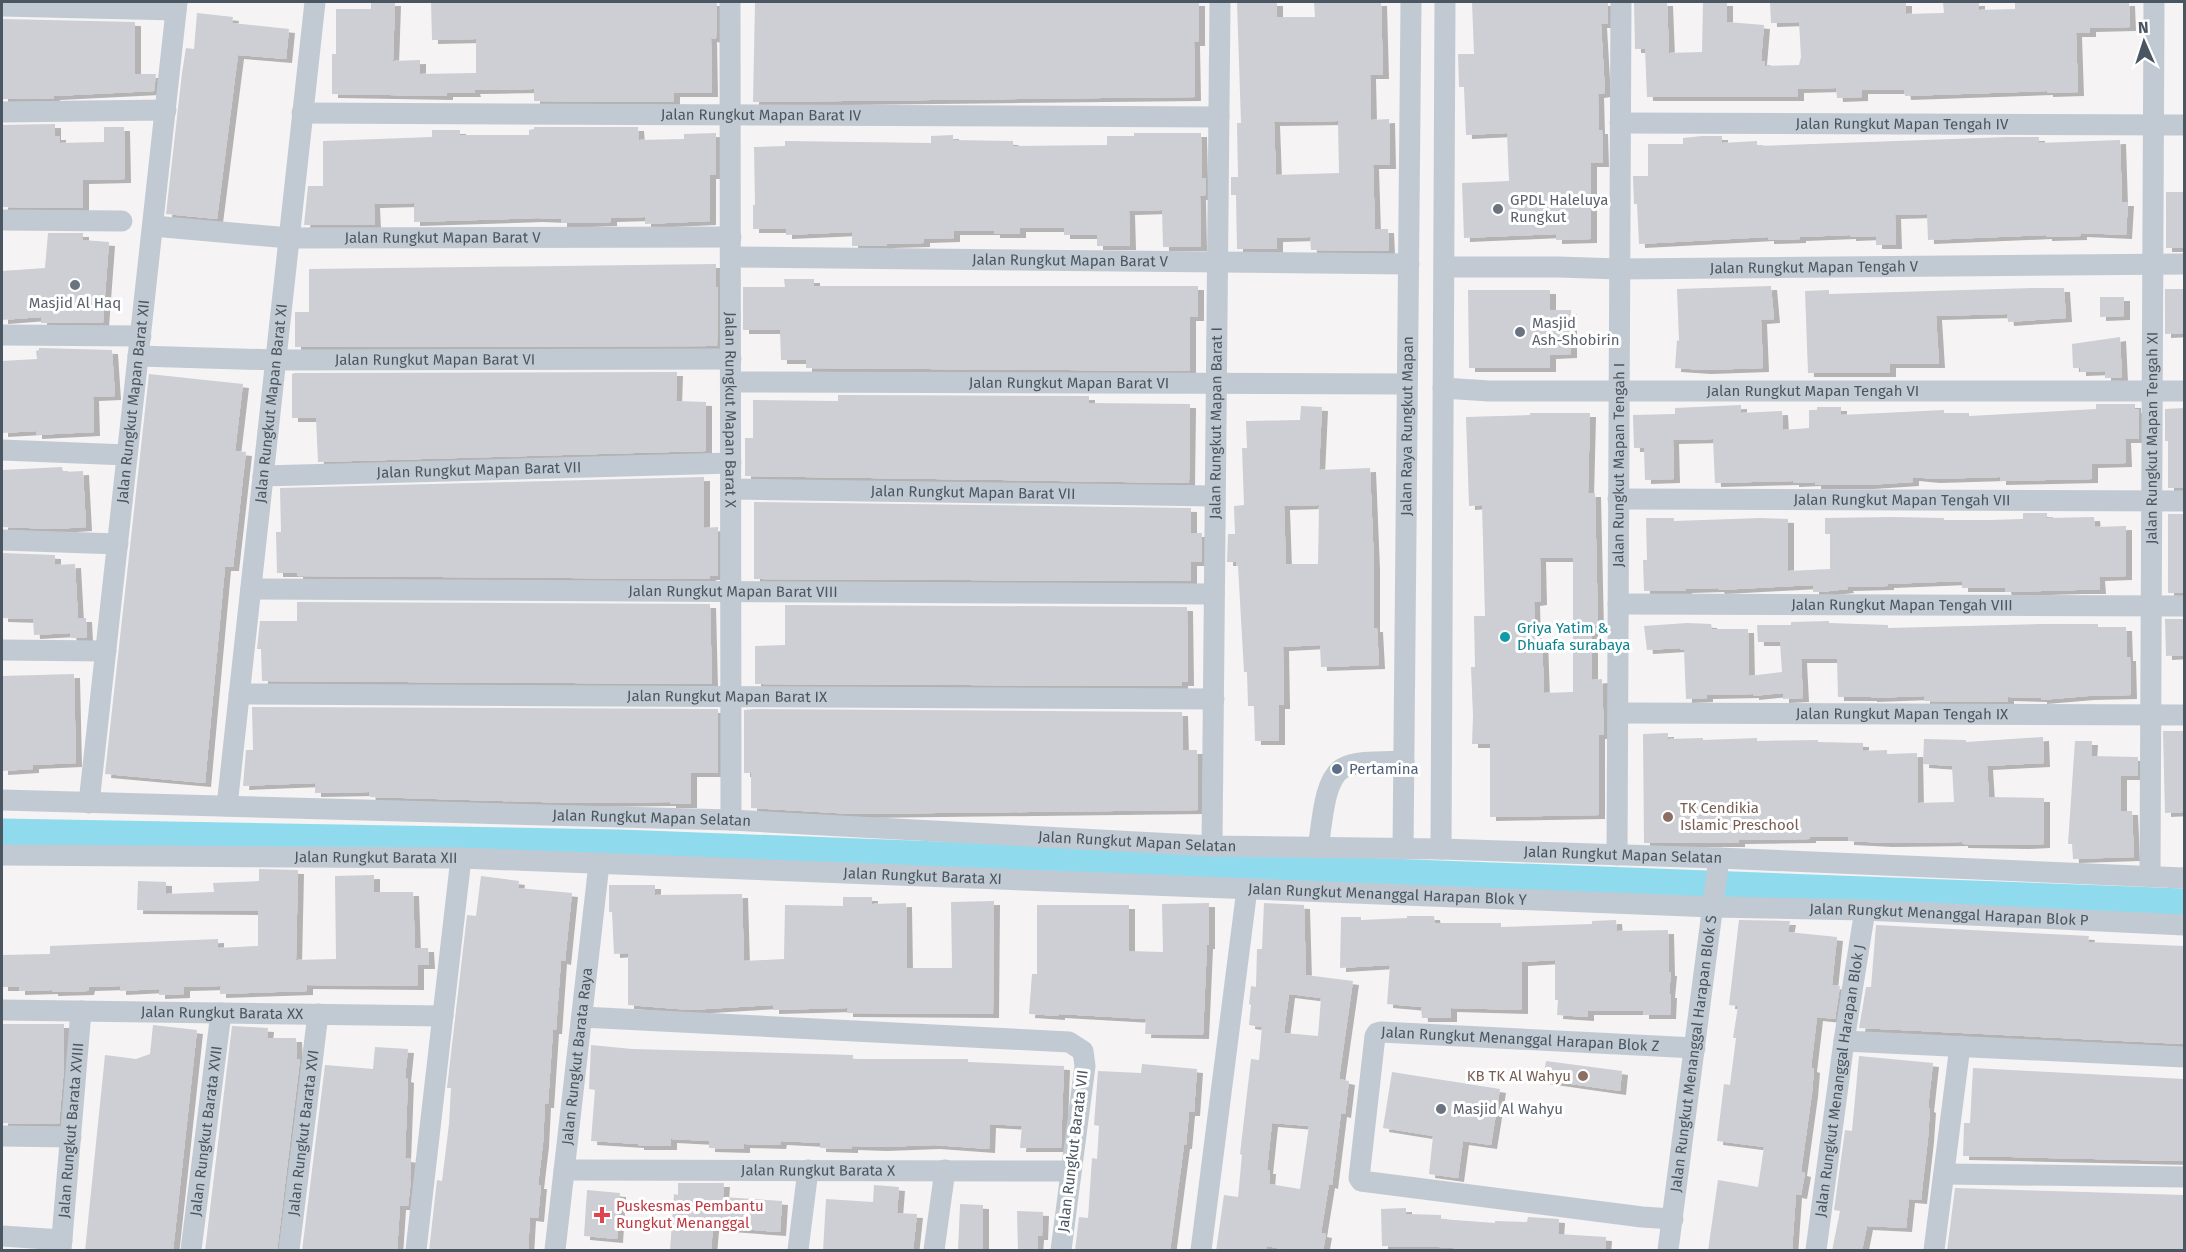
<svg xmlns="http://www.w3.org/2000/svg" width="2186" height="1252" font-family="'Fira Sans',sans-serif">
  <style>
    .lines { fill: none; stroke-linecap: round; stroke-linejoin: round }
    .river { stroke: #90daee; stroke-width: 39 }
    .building { fill: #cdcfd5; fill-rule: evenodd; filter: url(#shadow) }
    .minor { stroke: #c1cad2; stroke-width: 21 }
    .worship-dot { fill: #6b7280; stroke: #fff; stroke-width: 2 }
    .culture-dot { fill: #0f9aa8; stroke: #fff; stroke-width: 2 }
    .service-dot { fill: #5c6f8a; stroke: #fff; stroke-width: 2 }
    .education-dot { fill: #8d6e63; stroke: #fff; stroke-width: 2 }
    .health-dot { fill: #e0444e; stroke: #fff; stroke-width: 2 }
    .labels { text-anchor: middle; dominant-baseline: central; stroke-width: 6; stroke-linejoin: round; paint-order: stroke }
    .street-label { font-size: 15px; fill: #4a5661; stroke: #fff }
    .worship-label { font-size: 15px; fill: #5b616d; stroke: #fff; text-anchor: start }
    .culture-label { font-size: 15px; fill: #0d838f; stroke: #fff; text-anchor: start }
    .service-label { font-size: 15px; fill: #4e5e75; stroke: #fff; text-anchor: start }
    .education-label { font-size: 15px; fill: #785e54; stroke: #fff; text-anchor: start }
    .health-label { font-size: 15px; fill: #be3a42; stroke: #fff; text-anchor: start }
  </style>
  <defs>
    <filter id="shadow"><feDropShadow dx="6" dy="4" stdDeviation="0" flood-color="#0004"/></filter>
  </defs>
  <rect width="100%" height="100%" fill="#f5f3f3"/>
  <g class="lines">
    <path class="river" d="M2 838 620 849 2184 908"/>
  </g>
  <g class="building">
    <path d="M371 2H395L393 61 420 60V74L476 73V39L432 40 431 2H717L716 39 711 38 712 93H674V102L534 101V89L474 90 475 93H447V96L332 94V54H336V9H371Z"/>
    <path d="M755 2H1199V42H1194L1195 97 753 102Z"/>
    <path d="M1237 2H1277V17H1315L1314 2H1381L1383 75H1370L1371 120 1389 119 1390 165H1373L1375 229H1388L1389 251 1311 250 1310 237 1277 238V249H1237L1236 195H1231V177H1238L1237 123H1241ZM1338 121 1339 173 1276 175 1274 122Z"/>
    <path d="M1472 2H1608V24H1601L1605 93 1598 94 1599 130H1602L1603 163H1591V239L1556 240V234L1464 238 1462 183 1509 181 1507 133 1466 135 1464 87H1459L1458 54H1474Z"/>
    <path d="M1634 2H1667L1669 53 1702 52 1703 2H1727V22L1764 25 1761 61H1765V66L1799 65 1801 57 1799 22 1771 23 1770 2H1906V14L1944 13 1943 2H1979V10L2015 9V2H2129L2130 27 2090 28V33H2076L2078 92 2047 93V91L1905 96 1904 90H1862V97L1837 98 1836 88 1798 89V97H1647L1645 49H1635Z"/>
    <path d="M197 13 233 17 232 23 289 29 286 59 238 55 217 219 166 214 182 73 186 48 194 49Z"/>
    <path d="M2 19 135 22V74H156L154 91 54 96V99H2Z"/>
    <path d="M55 124V136H60V143L104 142V127H124L125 179 83 180V208L2 207V125Z"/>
    <path d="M534 127H638L639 140 684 139V134L716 133V175H710V221L645 224V217L611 218V222L584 223H561V219L537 218 414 222V203L374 204 375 225H304L308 186H323V141L432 137V130H460V135H529V130L534 129Z"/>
    <path d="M1134 133H1201L1202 178H1206L1205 196H1200L1201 247H1163L1162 210 1129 211 1130 246H1097V235H1064V228H1020V234H994V231H954V238L924 239V243L887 244V246H852V232L786 235V229H753V205H755L754 147 785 146V141L931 143V136L953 135V140L1013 141V146L1107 145V136H1134Z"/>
    <path d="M1702 136H1722V143L1757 141V146L2008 137H2039V143L2120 140 2122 202H2128L2126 235 2081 233V236L2046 237V235L1928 240 1927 214 1895 215 1896 245H1876V236L1850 237V235L1800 237V239L1768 240V237L1639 244 1637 204H1634L1633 176H1648V144H1683V138Z"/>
    <rect x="2166" y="192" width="18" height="56"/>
    <path d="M48 233H83V240L109 242 103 323H41V317L2 320V271L45 268Z"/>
    <path d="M716 264V287H718L717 346 295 347V312H309V269Z"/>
    <path d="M784 279H814V286H1198V317H1190V371L806 368V360H781L780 330H743V287H785Z"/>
    <path d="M1771 286 1774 319 1761 320 1763 368 1705 370 1675 368 1677 340 1679 341 1677 289Z"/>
    <path d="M2033 288H2064L2066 318 2008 322 2007 314 1936 316 1939 364H1890V373H1808L1805 291 1829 290V294Z"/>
    <path d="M2165 289H2184V333L2165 334Z"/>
    <path d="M1468 290H1550V310H1571V354L1550 355V368H1469Z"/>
    <path d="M2100 297H2124V316L2100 317Z"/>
    <path d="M2120 337 2122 378H2105V371L2080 372V368H2073L2072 344Z"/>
    <path d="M39 348 112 350 115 396 93 397 94 432 36 435V431L2 433V361L37 359 36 351 39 350Z"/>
    <path d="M677 372 676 401 706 402V451L318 462 316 418H292V374L295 373Z"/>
    <path d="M149 374 243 384 235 451 246 452 233 567H225L205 783 105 774Z"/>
    <path d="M838 395 1089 396V403L1190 404 1189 483 745 476V438H753V400L838 401Z"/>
    <path d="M2096 404H2135V409H2139V439H2125L2126 463 2092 464V479L2000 481V477L1934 479 1913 477V482L1868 485H1815V482L1793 483V481L1715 483 1713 439 1673 440 1674 479 1645 480 1644 448H1634L1633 415 1675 414V408L1741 405V413L1782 411 1783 430 1809 428V410H1817V407H1841V415L1944 410V413H1969V416L2096 409Z"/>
    <path d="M1301 406 1322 407 1319 470 1370 468 1374 565V628H1377L1379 665 1321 667 1320 645 1283 647 1284 705H1279V741H1255L1254 706H1248L1247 672H1244L1238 566H1236V562H1227L1228 534H1235L1234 506 1244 505 1242 448H1247L1246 421 1300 420ZM1319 505 1318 564H1286L1284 506Z"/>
    <path d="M2184 408V488H2168V441H2165V409Z"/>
    <path d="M1530 413H1590L1588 493H1595L1598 626H1592V680L1602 679 1604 735H1599V815L1490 817V744H1472L1473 716 1471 667H1475L1474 616H1485L1482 505 1469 506 1466 417 1530 415ZM1540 558H1573V692L1544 693 1542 638H1535L1534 602 1541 601Z"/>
    <path d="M62 467 63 472 83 471 86 527 55 529 2 527V470Z"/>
    <path d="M704 477V528L718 527V576H710V579L297 576V573H277L276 532H281L280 488Z"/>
    <path d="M754 502 1191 508V533H1202V562H1191V581L754 579Z"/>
    <path d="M2023 513H2047V518L2094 517 2095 527 2126 526V576L2099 577 2100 590H2077L2006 592 2005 588H1962V581L1888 584V586L1847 587 1848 589 1821 592H1813V585L1719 590 1718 588 1686 589V591H1644L1643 560H1647L1646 518H1674V521L1761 518 1788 519V571L1830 569V534H1825V518L1892 517 1944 518V520H1990L2023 519Z"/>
    <rect x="2168" y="514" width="16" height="79"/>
    <path d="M2 553 55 555V565L75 564 78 618H86L87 638H71L70 633 34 635 33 619 2 618Z"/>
    <path d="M297 602 710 604 712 684 262 681 261 649H257L260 621H297Z"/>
    <path d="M785 605 1187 607 1188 682H1182V686L755 684V646L785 645Z"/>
    <path d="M2165 619H2184V655L2166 656Z"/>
    <path d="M1829 621V623L1888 625V628L2040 624H2098V627H2126L2127 657H2130L2131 695 2088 696 2041 700V698L2008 697V702L1924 701V696L1871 698V697H1838L1837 659H1801L1803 698 1783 699V693L1753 696V694L1707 695V698L1686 699 1684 650H1680V648L1647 650 1644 626 1687 623 1711 624 1712 629H1748L1749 676 1782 672 1780 642H1758L1757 625H1791V622Z"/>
    <path d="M74 674 76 763 33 765V769L2 771V676Z"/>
    <path d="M252 707 718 709V773H691V804H670V802L573 803 370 797 369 792 315 793V783L243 786 246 750H253Z"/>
    <path d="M755 709 1182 712 1183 750H1197L1198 810 853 814 751 808V773H744V710Z"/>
    <path d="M2163 731H2184V812L2165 813Z"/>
    <path d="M1668 733V739L1703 738V740L1757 738V741L1818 740V742L1863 743V751L1887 750V754L1917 753 1918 803 1954 802 1952 766 1923 764 1924 739 1966 740V742L2043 737 2044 763 1987 766 1989 797 2044 798V844L2023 845 1962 844V842L1887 843 1848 841V837H1810V839L1739 840V843H1644L1643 734Z"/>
    <path d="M2075 741H2092L2091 756 2138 757V776H2121V811H2132L2134 857 2073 859 2072 844H2068Z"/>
    <path d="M259 869 298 870 296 960 336 959 335 876 374 875V892H413L415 948H428L429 965H418V986L307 985V991L220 994V986L184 987V994L159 995V989L120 991V986L89 987 88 991 52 992V990L19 991V987H2V955L50 954V946L218 939V948L258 946V911L137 910 138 881 166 882V894L214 892 213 883 259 881Z"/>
    <path d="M481 876 519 881 518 888 572 893 565 961 561 960 556 1030H553L548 1104H545L543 1143 538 1185H541L538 1218 530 1217 528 1251 476 1249V1251H429L437 1180 442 1181 449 1124 451 1088H447L467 915 476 916Z"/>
    <path d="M609 885H655V895L742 894 744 961 784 959 785 905 843 906V897H872V904L906 903 907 968H952L951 902 994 901 993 1014 847 1013V1008L773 1010V1005L690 1010 628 1005V953L614 954 612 912H609Z"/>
    <path d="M1209 903V945H1207L1203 1035 1145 1034 1146 1019 1059 1014V1016L1029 1014 1032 974H1037V905H1129V951L1163 952 1162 904Z"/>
    <path d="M1264 903 1304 905 1306 975 1353 981 1339 1079 1349 1081 1345 1114 1341 1113 1332 1185 1329 1184 1321 1233 1326 1234 1323 1251H1291L1267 1246 1266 1251H1216L1224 1195 1238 1197 1242 1155 1240 1154 1251 1059 1259 1060 1262 1027 1249 1025 1251 1005 1249 1004 1251 986 1256 987 1257 949H1262ZM1289 994 1321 998 1318 1036 1284 1033ZM1272 1123 1309 1126 1300 1189 1269 1184 1270 1170H1267Z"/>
    <path d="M1407 916H1434L1435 923H1501V927L1592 924V921L1616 920 1617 931 1668 930 1669 972H1671L1669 994H1671L1670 1015H1643V1011H1588V1017L1557 1015 1558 1000H1555V960L1522 962V1010L1451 1008V1018H1422L1421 1007 1387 1004 1390 965 1340 968 1341 917H1361V920L1407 918Z"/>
    <path d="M1739 920 1790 921 1788 932 1837 937 1832 985 1840 986 1835 1019 1817 1017 1811 1068 1814 1069 1812 1093 1801 1172 1805 1173 1801 1195 1796 1194 1792 1251H1708L1718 1180 1758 1187 1764 1147 1717 1141 1724 1084 1730 1085 1736 1038H1733L1738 1006 1729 1005Z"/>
    <path d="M1876 925 2089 936 2088 942 2184 946V1044L1859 1028 1866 987H1871Z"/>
    <path d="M2 1024H64V1067L59 1124 2 1123Z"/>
    <path d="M153 1025 197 1030 173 1251H85L105 1055 136 1059 150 1054Z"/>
    <path d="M232 1026 268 1028 267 1038H296L297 1059H300L277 1251H205Z"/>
    <path d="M591 1045 632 1049 853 1055V1059H968V1062L1064 1066 1061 1148H1020L1022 1126 990 1124 989 1149 934 1145 881 1147 852 1146V1149L820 1148V1143L781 1141 780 1145 744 1144V1149L709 1148V1141L671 1139V1146H638V1144L591 1141 595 1090 589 1089Z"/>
    <path d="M375 1047 408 1049 405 1078 408 1079 405 1158 411 1159 410 1179H411L408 1206H400L397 1251H302L325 1065 373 1069Z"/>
    <path d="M1859 1056 1933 1063 1928 1108 1930 1109 1928 1138 1921 1200 1909 1199 1906 1228 1867 1226 1862 1251H1832L1840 1211 1834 1210 1845 1130 1852 1131Z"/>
    <path d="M1546 1061 1622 1071 1620 1091 1543 1080Z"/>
    <path d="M1142 1064 1197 1069 1194 1112H1189L1186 1145H1184L1170 1251H1075L1079 1217 1088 1218 1092 1158 1097 1159 1099 1126 1094 1125 1098 1071 1141 1073Z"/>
    <path d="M1973 1068 2184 1079V1161L1963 1156 1964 1123H1970Z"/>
    <path d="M1392 1072 1500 1089 1491 1145 1463 1141 1458 1178 1429 1174 1433 1136 1383 1128Z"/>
    <path d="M678 1183H724L723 1197 782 1201 780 1232 713 1227 711 1251H670L674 1194 678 1195Z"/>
    <path d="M874 1185 899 1187 897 1213 917 1214 913 1251H823L826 1199 873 1202Z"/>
    <path d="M1955 1188 2184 1195V1251H1947Z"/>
    <path d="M587 1190 620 1193 617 1239 584 1236Z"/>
    <path d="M960 1204 983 1205V1251H958Z"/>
    <path d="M1406 1208V1214L1441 1215V1219L1495 1223V1221L1527 1222 1528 1217 1559 1219 1558 1234 1606 1237 1605 1251H1493L1439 1247 1382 1246 1381 1209Z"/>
    <path d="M1017 1211 1043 1212 1042 1236H1038L1037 1251H1018Z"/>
  </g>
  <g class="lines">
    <g class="minor">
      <path id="s1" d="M730 2 731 820"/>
      <path d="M2 6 176 10"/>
      <path d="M2 112 166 110"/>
      <path id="s2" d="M302 113 1219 117"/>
      <path id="s3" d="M1620 123 2184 125"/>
      <path d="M2 220 122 221"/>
      <path id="s4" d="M153 226 289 238 731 237"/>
      <path id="s5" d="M731 257 1409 264"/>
      <path id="s6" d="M1444 267H1558L1620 269 2184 264"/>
      <path d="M2 335 141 336"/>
      <path id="s7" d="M138 356 276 360 731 359"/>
      <path id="s8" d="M731 382 1407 384"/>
      <path id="s9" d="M1443 388 1489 391H2184"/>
      <path d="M2 450 127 455"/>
      <path id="s10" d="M263 476 731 463"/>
      <path id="s11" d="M731 489 1215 496"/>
      <path id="s12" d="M1618 499 2184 501"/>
      <path d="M2 540 118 544"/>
      <path id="s13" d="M251 589 1214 594"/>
      <path id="s14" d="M1618 604 2184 606"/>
      <path d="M2 650 106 651"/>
      <path id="s15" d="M239 694 1214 699"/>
      <path id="s16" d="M1618 713 2184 715"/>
      <path id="s17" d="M2 800 731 820 1212 846 1441 849 1719 858 2184 878"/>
      <path id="s18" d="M89 803 177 2"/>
      <path id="s19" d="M227 806 315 2"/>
      <path id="s20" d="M1212 846 1220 2"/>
      <path d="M1318 848C1322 827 1323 779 1343 768 1357 760 1388 762 1404 761"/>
      <path id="s21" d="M1403 849 1411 2"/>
      <path d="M1441 849 1445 2"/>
      <path id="s22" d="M2 855 461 858 1713 907 1865 910 2184 925"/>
      <path id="s23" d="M1617 855 1621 2"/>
      <path id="s24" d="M2150 876 2154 2"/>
      <path id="s25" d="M2 1010 443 1016"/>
      <path d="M582 1017 1069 1042 1083 1051 1085 1066 1061 1250"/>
      <path d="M1844 1041 2184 1057"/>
      <path d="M2 1136 71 1137"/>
      <path id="s26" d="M564 1170 1071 1171"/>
      <path d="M1944 1174 2184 1177"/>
      <path id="s27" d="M1673 1219 1642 1217 1361 1181 1359 1178 1375 1036 1377 1033 1381 1032 1695 1048"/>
      <path d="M2 1236 62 1240"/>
      <path id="s28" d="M61 1250 81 1011"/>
      <path id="s29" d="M191 1250 221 1013"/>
      <path id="s30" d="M289 1250 318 1014"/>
      <path d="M416 1250 461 858"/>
      <path id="s31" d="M555 1250 599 864"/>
      <path d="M798 1250 808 1170"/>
      <path d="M934 1250 945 1170"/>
      <path d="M1201 1250 1247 889"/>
      <path id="s32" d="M1668 1250 1719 858"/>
      <path id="s33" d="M1816 1250 1844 1041 1865 910"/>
      <path d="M1934 1250 1960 1046"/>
    </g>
  </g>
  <g class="worship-dot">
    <circle cx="1498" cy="209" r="6"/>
    <circle cx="75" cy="285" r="6"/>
    <circle cx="1520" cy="332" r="6"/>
    <circle cx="1441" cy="1109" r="6"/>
  </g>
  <circle class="culture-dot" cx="1505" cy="637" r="6"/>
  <circle class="service-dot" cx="1337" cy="769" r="6"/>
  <g class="education-dot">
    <circle cx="1668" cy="817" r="6"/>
    <circle cx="1583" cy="1076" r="6"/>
  </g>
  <path class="health-dot" d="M599 1206h6v6h6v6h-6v6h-6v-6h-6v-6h6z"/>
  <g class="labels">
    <g class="street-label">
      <text stroke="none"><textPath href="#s2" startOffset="459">Jalan Rungkut Mapan Barat IV</textPath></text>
      <text stroke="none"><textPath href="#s3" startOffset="282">Jalan Rungkut Mapan Tengah IV</textPath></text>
      <text stroke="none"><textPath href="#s4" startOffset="290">Jalan Rungkut Mapan Barat V</textPath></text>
      <text stroke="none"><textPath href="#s5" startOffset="339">Jalan Rungkut Mapan Barat V</textPath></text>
      <text stroke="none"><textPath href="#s6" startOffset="370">Jalan Rungkut Mapan Tengah V</textPath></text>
      <text stroke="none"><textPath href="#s7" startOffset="297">Jalan Rungkut Mapan Barat VI</textPath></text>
      <text stroke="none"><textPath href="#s8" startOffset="338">Jalan Rungkut Mapan Barat VI</textPath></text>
      <text stroke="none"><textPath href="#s9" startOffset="370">Jalan Rungkut Mapan Tengah VI</textPath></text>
      <text stroke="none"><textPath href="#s18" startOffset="404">Jalan Rungkut Mapan Barat XII</textPath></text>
      <text stroke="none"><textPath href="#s19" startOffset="405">Jalan Rungkut Mapan Barat XI</textPath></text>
      <text stroke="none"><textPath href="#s1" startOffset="408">Jalan Rungkut Mapan Barat X</textPath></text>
      <text stroke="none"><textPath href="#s20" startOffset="423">Jalan Rungkut Mapan Barat I</textPath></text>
      <text stroke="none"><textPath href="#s21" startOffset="423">Jalan Raya Rungkut Mapan</textPath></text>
      <text stroke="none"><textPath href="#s24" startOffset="438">Jalan Rungkut Mapan Tengah XI</textPath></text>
      <text stroke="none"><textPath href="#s23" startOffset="390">Jalan Rungkut Mapan Tengah I</textPath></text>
      <text stroke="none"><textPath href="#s10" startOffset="216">Jalan Rungkut Mapan Barat VII</textPath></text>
      <text stroke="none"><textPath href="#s11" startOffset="242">Jalan Rungkut Mapan Barat VII</textPath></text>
      <text stroke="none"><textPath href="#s12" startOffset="284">Jalan Rungkut Mapan Tengah VII</textPath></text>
      <text stroke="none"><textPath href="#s13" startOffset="482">Jalan Rungkut Mapan Barat VIII</textPath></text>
      <text stroke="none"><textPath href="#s14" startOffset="284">Jalan Rungkut Mapan Tengah VIII</textPath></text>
      <text stroke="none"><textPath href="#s15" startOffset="488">Jalan Rungkut Mapan Barat IX</textPath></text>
      <text stroke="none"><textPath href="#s16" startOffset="284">Jalan Rungkut Mapan Tengah IX</textPath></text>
      <text stroke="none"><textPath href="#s17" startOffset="650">Jalan Rungkut Mapan Selatan</textPath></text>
      <text stroke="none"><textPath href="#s17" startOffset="1136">Jalan Rungkut Mapan Selatan</textPath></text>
      <text stroke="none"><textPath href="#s17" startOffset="1622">Jalan Rungkut Mapan Selatan</textPath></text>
      <text stroke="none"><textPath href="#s22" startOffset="374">Jalan Rungkut Barata XII</textPath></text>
      <text stroke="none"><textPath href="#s22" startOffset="921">Jalan Rungkut Barata XI</textPath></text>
      <text stroke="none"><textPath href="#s22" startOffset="1386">Jalan Rungkut Menanggal Harapan Blok Y</textPath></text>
      <text stroke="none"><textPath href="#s22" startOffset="1948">Jalan Rungkut Menanggal Harapan Blok P</textPath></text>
      <text stroke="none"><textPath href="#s25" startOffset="220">Jalan Rungkut Barata XX</textPath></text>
      <text stroke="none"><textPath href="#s27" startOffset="608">Jalan Rungkut Menanggal Harapan Blok Z</textPath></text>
      <text stroke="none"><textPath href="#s32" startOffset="198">Jalan Rungkut Menanggal Harapan Blok S</textPath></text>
      <text stroke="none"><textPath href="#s31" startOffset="195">Jalan Rungkut Barata Raya</textPath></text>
      <text stroke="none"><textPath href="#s33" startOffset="171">Jalan Rungkut Menanggal Harapan Blok J</textPath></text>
      <text stroke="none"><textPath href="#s28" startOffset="120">Jalan Rungkut Barata XVIII</textPath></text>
      <text stroke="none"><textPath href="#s29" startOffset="120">Jalan Rungkut Barata XVII</textPath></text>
      <text stroke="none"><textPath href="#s30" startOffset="118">Jalan Rungkut Barata XVI</textPath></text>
      <text transform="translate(1073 1151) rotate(-83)">Jalan Rungkut Barata VII</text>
      <text stroke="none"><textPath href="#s26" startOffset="254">Jalan Rungkut Barata X</textPath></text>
    </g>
    <g class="worship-label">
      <text x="1510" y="200">GPDL Haleluya<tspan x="1510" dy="17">Rungkut</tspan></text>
      <text x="75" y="303" text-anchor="middle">Masjid Al Haq</text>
      <text x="1532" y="323">Masjid<tspan x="1532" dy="17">Ash-Shobirin</tspan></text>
      <text x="1453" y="1109">Masjid Al Wahyu</text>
    </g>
    <g class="culture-label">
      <text x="1517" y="628">Griya Yatim &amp;<tspan x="1517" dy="17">Dhuafa surabaya</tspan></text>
    </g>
    <g class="service-label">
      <text x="1349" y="769">Pertamina</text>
    </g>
    <g class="education-label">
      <text x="1680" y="808">TK Cendikia<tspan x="1680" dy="17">Islamic Preschool</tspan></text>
      <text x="1571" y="1076" text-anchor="end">KB TK Al Wahyu</text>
    </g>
    <g class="health-label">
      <text x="616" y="1206">Puskesmas Pembantu<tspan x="616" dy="17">Rungkut Menanggal</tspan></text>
    </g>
  </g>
  <rect width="2186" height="1252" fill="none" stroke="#4a5661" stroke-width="6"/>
  <g transform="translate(2144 42) rotate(357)" stroke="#ffffff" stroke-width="4.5" paint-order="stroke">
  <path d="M0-4.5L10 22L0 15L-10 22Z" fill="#4a5661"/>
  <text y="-9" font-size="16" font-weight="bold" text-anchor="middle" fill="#4a5661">N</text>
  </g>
</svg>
